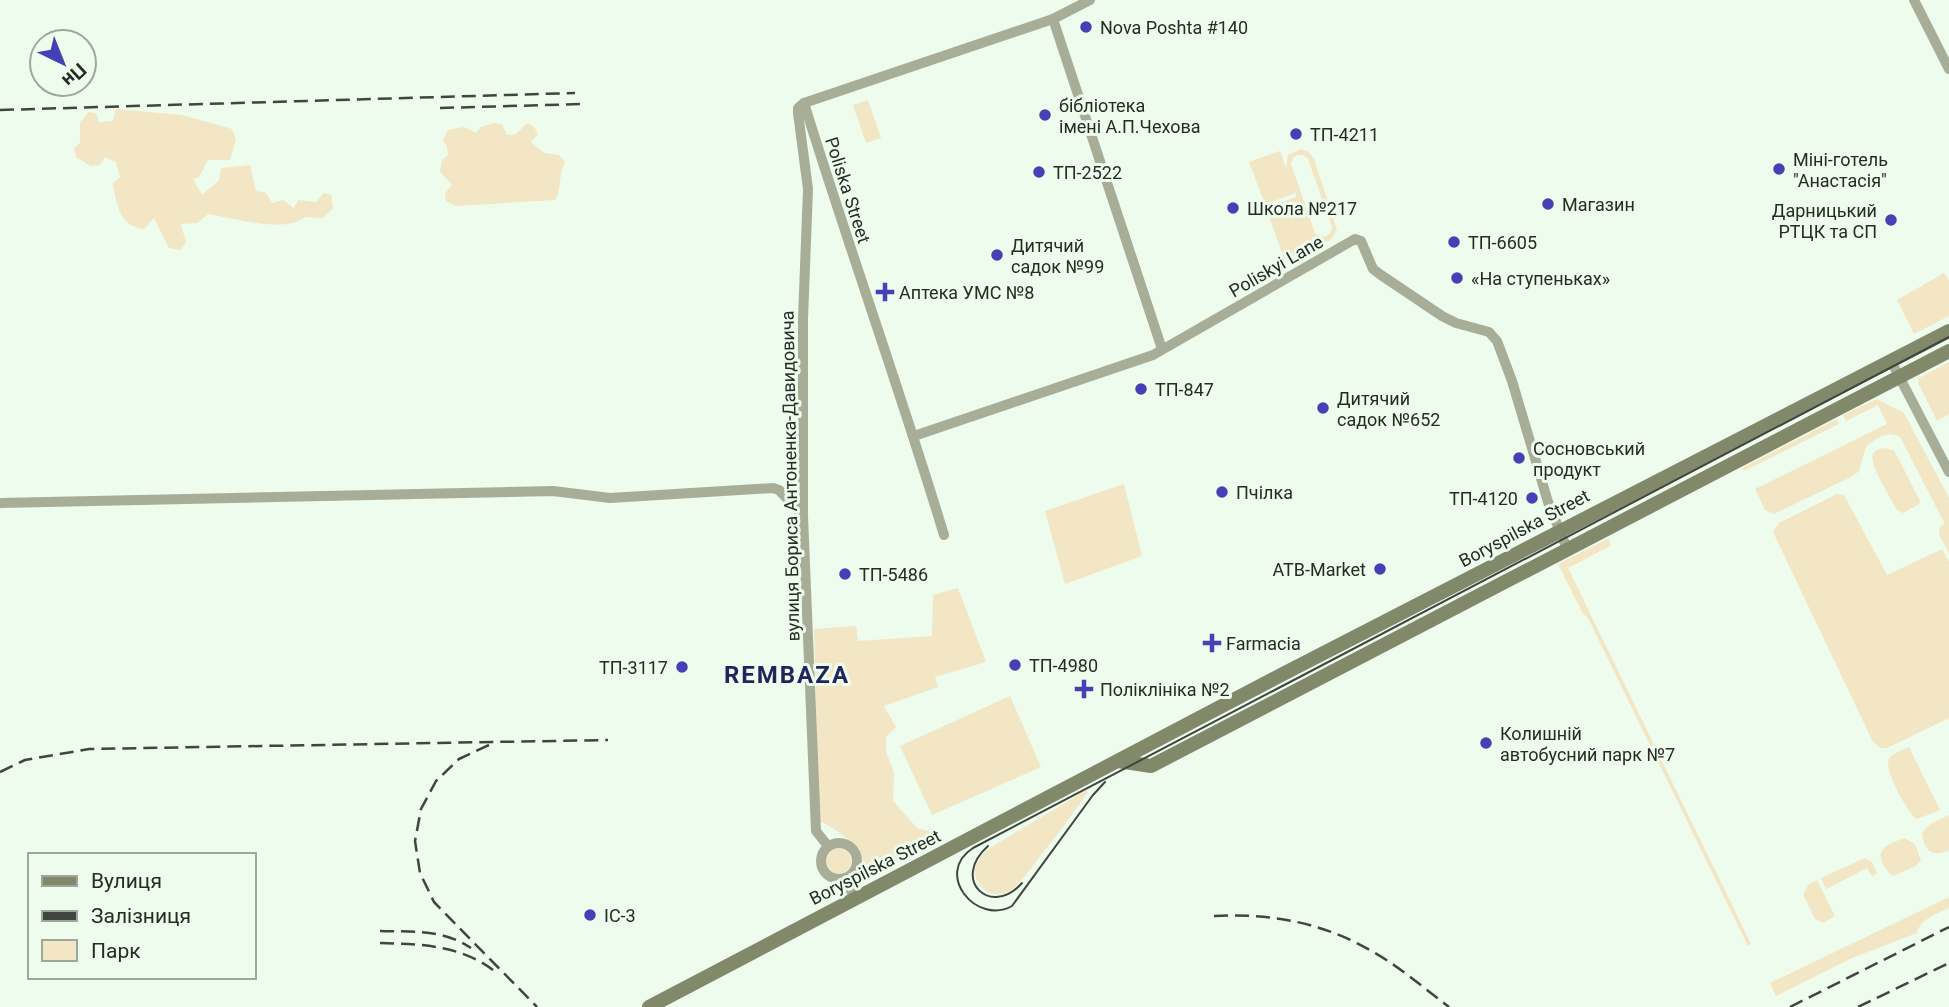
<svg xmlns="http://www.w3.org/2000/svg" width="1949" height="1007" font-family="Roboto,sans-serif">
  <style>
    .green { fill: #f2e6c4; fill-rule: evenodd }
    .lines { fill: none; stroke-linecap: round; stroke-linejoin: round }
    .street { stroke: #a8ad98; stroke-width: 10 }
    .secondary { stroke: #82886a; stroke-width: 14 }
    .tram { stroke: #40463f; stroke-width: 2 }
    .rail { stroke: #40463f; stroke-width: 2.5; stroke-dasharray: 14 7; stroke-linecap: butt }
    .poi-dot { fill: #4441b6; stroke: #edfcec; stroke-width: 2.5 }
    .labels { text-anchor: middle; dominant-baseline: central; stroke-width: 6; stroke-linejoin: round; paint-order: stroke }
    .poi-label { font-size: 18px; fill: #262b25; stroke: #edfcec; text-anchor: start }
    .street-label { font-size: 18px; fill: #262b25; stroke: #edfcec }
    .district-label { font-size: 24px; font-weight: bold; letter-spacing: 2px; fill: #23245d; stroke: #edfcec }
  </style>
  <rect width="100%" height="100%" fill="#edfcec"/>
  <g class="green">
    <path d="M868 100 881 138 866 143 853 105Z"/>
    <path d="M116 109 182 115 232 129 236 139 230 160H208L199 177 193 179 202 195 219 180 221 168 250 165 256 191 266 193 272 203 283 200 294 208 298 200 316 202 324 193 331 195 333 208 323 218 305 217C285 234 233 218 208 214L197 223 181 224 186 243 180 250 169 248 154 218 144 229C120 227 116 204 113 183L120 177 116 162 105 157 100 165 91 166 76 157 74 148 80 143V123L88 112 96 113 99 122 113 121Z"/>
    <path d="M494 123 502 124 507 135 516 134 527 123 534 127 538 134 531 142 544 153 559 155 565 162C558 175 562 188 555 200L456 206 446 201 445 193 452 185 440 172 442 160 448 155 447 146 443 140 448 130 464 127 476 133 481 127Z"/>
    <path d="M1300 149 1308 151 1314 159 1337 230 1330 241 1320 243 1312 238 1315 248 1284 259 1266 208 1296 197V193L1265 204 1249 162 1280 151 1286 168 1288 155ZM1297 155H1303L1308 159 1332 227C1331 237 1322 240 1315 233L1291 164 1293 158Z"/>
    <path d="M1944 273 1949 281V316L1914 334 1897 300Z"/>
    <path d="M1949 362V414L1937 421 1918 383 1919 378Z"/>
    <path d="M1877 399 1904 413 1949 498V554L1939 534 1940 527 1945 524 1900 437C1888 430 1877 438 1866 446L1859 471 1853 476 1774 514 1765 510 1755 489 1887 424 1878 405 1846 421 1843 415Z"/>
    <path d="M1837 419 1839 424 1744 471 1742 468Z"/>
    <path d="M1883 448 1894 450 1920 501 1919 504 1903 513 1897 510C1892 500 1868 463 1873 454 1876 450 1879 449 1883 448Z"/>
    <path d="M1124 484 1142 556 1065 584 1045 511Z"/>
    <path d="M1837 494 1844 495 1887 575 1942 549 1949 562V718L1887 748H1881L1873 742 1773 532 1779 523Z"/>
    <path d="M1609 538 1610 546 1568 568 1751 944 1748 946 1588 618 1582 612 1558 564Z"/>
    <path d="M958 588 986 662 935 677 938 687 884 706 896 727 886 737V752L894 772 893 801 917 828 929 831 935 840 870 875C857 845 848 835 819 821L814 629 856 626 858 641 932 636 933 595Z"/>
    <path d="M1010 696 1041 767 932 815 900 746Z"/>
    <path d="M1909 747 1940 810 1917 819C1908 814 1883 768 1889 759 1892 753 1903 750 1909 747Z"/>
    <path d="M1085 791 1088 792C1072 815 1056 837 1038 859 1031 868 1023 880 1014 888 996 902 978 892 974 871L980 857 988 849Z"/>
    <path d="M1949 815V850C1932 858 1924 851 1922 833L1929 825Z"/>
    <path d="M1904 838 1915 844 1921 860 1916 866 1893 876C1887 872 1885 868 1882 862 1876 847 1893 843 1904 838Z"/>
    <circle cx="838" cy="861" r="13"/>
    <path d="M1865 858 1872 862 1877 874 1872 876 1867 868 1826 889 1821 878Z"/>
    <path d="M1817 880 1835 916 1823 923 1815 919 1803 894 1809 884Z"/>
    <path d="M1949 897V908C1937 914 1920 919 1917 933L1852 958 1776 996 1770 983Z"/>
  </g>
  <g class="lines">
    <g class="street">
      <path d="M1914 0 1949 69"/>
      <path d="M1053 19 1162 349"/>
      <path d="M804 103 798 108V113L808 189 803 319V516L816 831 828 846"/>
      <path d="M804 103C849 248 900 390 944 535"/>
      <path d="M804 103 1053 19 1090 0"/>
      <path d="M1891 361 1949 472"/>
      <path d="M914 436 1153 355 1355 239 1361 241 1373 269 1381 275 1442 316 1456 323 1489 332 1497 341 1512 381 1548 502 1568 551"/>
      <path d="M0 503 553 491 610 498 773 488 779 490 803 516"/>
      <circle cx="839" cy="861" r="18"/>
      <path d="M845 878 855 899"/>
    </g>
    <g class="secondary">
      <path d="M1118 761 1151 766 1949 351"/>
      <path d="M649 1007 1283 674 1949 331"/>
    </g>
    <g class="tram">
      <path d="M1105 782 1093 795 1012 906C977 926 933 874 973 848L1949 337"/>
      <path d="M988 846C950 880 991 918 1022 883"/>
    </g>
    <g class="rail">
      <path d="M440 108 583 104"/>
      <path d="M0 110 575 93"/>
      <path d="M489 745 459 759 436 781 421 809 415 841 420 873 434 902 537 1007"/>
      <path d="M0 772 25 760 89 749 608 740"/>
      <path d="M1214 916C1272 913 1325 923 1375 953 1401 968 1425 989 1449 1007"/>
      <path d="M380 931C413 932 443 929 471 948"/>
      <path d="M380 943C420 944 460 945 493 970"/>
      <path d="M1790 1007 1949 927"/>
      <path d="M1858 1007 1949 963"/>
    </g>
  </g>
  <g class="poi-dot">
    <circle cx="1086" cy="27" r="7"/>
    <circle cx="1045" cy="115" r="7"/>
    <circle cx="1296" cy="134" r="7"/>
    <circle cx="1779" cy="169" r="7"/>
    <circle cx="1039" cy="172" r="7"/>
    <circle cx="1548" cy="204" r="7"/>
    <circle cx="1233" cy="208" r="7"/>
    <circle cx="1891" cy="220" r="7"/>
    <circle cx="1454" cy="242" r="7"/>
    <circle cx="997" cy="255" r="7"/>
    <circle cx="1457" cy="278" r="7"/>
    <path d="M881.5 281.5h7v7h7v7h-7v7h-7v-7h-7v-7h7z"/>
    <circle cx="1141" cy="389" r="7"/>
    <circle cx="1323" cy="408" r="7"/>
    <circle cx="1519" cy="458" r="7"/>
    <circle cx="1222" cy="492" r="7"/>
    <circle cx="1532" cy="498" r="7"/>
    <circle cx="1380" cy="569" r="7"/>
    <circle cx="845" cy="574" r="7"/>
    <path d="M1208.5 632.5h7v7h7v7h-7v7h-7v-7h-7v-7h7z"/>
    <circle cx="1015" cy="665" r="7"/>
    <circle cx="682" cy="667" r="7"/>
    <path d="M1080.5 678.5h7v7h7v7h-7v7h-7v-7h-7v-7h7z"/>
    <circle cx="1486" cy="743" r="7"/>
    <circle cx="590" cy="915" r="7"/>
  </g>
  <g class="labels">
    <g class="poi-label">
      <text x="1100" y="27">Nova Poshta #140</text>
      <text x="1059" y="105">бібліотека<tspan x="1059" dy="21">імені А.П.Чехова</tspan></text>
      <text x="1310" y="134">ТП-4211</text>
      <text x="1793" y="159">Міні-готель<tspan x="1793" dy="21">"Анастасія"</tspan></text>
      <text x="1053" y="172">ТП-2522</text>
      <text x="1562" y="204">Магазин</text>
      <text x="1247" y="208">Школа №217</text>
      <text x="1877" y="210" text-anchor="end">Дарницький<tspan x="1877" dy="21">РТЦК та СП</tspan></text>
      <text x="1468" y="242">ТП-6605</text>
      <text x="1011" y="245">Дитячий<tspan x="1011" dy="21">садок №99</tspan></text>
      <text x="1471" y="278">«На ступеньках»</text>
      <text x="899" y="292">Аптека УМС №8</text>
      <text x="1155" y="389">ТП-847</text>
      <text x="1337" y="398">Дитячий<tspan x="1337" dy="21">садок №652</tspan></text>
      <text x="1533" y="448">Сосновський<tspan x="1533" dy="21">продукт</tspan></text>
      <text x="1236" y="492">Пчілка</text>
      <text x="1518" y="498" text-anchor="end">ТП-4120</text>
      <text x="1366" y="569" text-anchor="end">ATB-Market</text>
      <text x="859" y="574">ТП-5486</text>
      <text x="1226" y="643">Farmacia</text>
      <text x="1029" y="665">ТП-4980</text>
      <text x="668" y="667" text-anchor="end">ТП-3117</text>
      <text x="1100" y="689">Поліклініка №2</text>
      <text x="1500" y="733">Колишній<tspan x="1500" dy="21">автобусний парк №7</tspan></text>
      <text x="604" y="915">ІС-3</text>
    </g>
    <g class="street-label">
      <text transform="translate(848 190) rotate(72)">Poliska Street</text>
      <text transform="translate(1276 266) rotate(-30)">Poliskyi Lane</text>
      <text transform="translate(790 476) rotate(-91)">вулиця Бориса Антоненка-Давидовича</text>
      <text transform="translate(1524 528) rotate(-28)">Boryspilska Street</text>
      <text transform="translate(875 867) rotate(-27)">Boryspilska Street</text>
    </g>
    <g class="district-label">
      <text x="787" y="675">REMBAZA</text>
    </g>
  </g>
  <rect x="28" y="853" width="228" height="126" fill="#edfcec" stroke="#9da89c" stroke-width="2"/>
  <rect x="42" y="876" width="35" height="10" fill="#82886a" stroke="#9da89c" stroke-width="2"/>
  <text x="91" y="888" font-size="21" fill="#262b25">Вулиця</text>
  <rect x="42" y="911" width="35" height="10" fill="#40463f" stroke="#9da89c" stroke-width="2"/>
  <text x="91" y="923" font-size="21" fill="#262b25">Залізниця</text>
  <rect x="42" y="940" width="35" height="21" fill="#f2e6c4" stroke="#9da89c" stroke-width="2"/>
  <text x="91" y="958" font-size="21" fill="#262b25">Парк</text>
  <g transform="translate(63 63) rotate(137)"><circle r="33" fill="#edfcec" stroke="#9da89c" stroke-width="2"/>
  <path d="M0-5L12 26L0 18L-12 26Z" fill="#4441b6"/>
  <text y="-10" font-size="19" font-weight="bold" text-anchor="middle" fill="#262b25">Пн</text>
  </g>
</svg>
